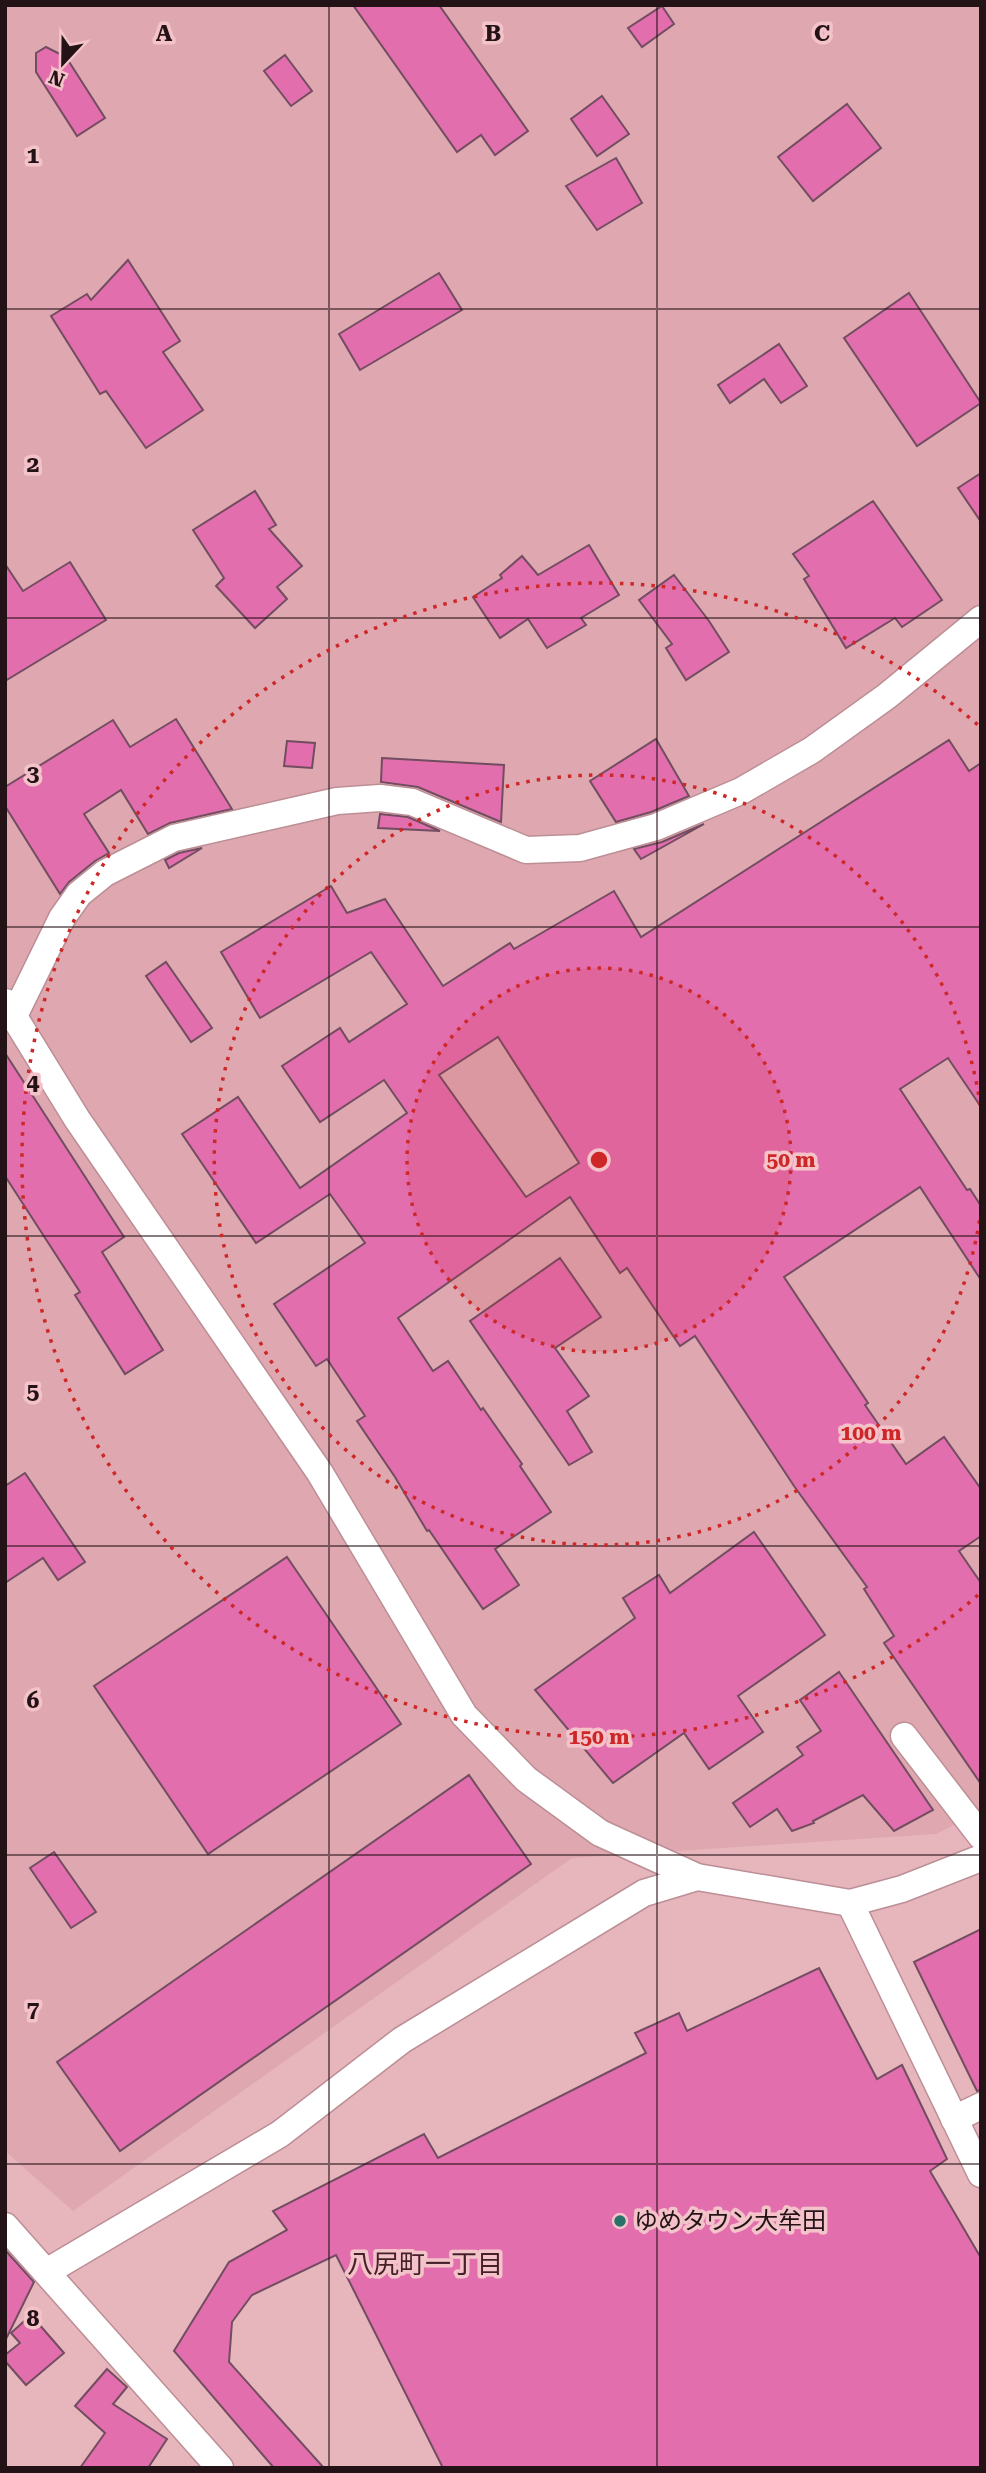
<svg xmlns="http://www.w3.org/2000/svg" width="986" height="2473" font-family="'Roboto Serif','Noto Sans JP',serif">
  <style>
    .built { fill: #dfa8b1 }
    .building { fill: #e36eae; stroke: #724d60; stroke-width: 2; fill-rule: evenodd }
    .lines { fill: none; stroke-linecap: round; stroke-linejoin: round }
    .minor-casing { stroke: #bc8e95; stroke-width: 29 }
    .minor { stroke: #fff; stroke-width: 26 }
    .grid { fill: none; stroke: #241316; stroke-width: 2; stroke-opacity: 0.55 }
    .ring { fill: none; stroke: #cd2727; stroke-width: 3.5; stroke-dasharray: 3.5 7 }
    .poi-dot { fill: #29726c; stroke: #f4c3ca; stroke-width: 2.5 }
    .labels { text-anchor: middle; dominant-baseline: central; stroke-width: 7; stroke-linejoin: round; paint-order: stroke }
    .poi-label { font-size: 24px; fill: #241316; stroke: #f4c3ca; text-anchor: start }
    .neighbourhood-label { font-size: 26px; fill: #441f27; stroke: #f4c3ca }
    .grid-label { font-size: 23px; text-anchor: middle; font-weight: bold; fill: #241316; stroke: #f4c3ca; stroke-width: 7; stroke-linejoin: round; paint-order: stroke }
    .centre { fill: #cd2727; stroke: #f4c3ca; stroke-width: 3.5 }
    .ring-label { font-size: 21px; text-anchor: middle; font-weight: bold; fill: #cd2727; stroke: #f4c3ca; stroke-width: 7; stroke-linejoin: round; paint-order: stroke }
  </style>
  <rect width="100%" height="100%" fill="#e7b6bd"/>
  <path class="built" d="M5 5H981V1812L936 1834 572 1858 73 2211 5 2151Z"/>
  <g class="building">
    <path d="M353 5H439L528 131 495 155 481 135 457 152Z"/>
    <path d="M662 6 674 24 642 47 628 28Z"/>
    <path d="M46 47 66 57 105 118 77 136 36 72V53Z"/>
    <path d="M285 55 312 91 291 106 264 71Z"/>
    <path d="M602 96 629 134 597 156 571 119Z"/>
    <path d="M847 104 881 148 813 201 778 157Z"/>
    <path d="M616 158 642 203 597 230 566 186Z"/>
    <path d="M128 260 180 341 163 352 203 410 146 448 106 391 100 394 51 316 87 294 91 300Z"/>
    <path d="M439 273 462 310 360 370 339 334Z"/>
    <path d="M909 293 981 403 917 446 844 338Z"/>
    <path d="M779 344 807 386 781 403 764 379 730 403 718 385Z"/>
    <path d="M981 473V522L958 488Z"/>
    <path d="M255 491 276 525 269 529 302 566 277 587 287 599 255 628 216 586 224 578 193 530Z"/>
    <path d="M873 501 942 600 902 627 895 618 846 648 804 579 809 576 793 554Z"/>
    <path d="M589 545 619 595 581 618 586 625 547 648 528 619 500 638 473 597 502 578 500 575 522 556 538 575Z"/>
    <path d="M70 562 106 620 5 681V564L23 591Z"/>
    <path d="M674 575 709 621 729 652 686 680 666 648 672 644 639 600Z"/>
    <path d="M176 719 232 809 170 823 148 834 121 790 84 814 109 853 95 861 69 882 60 894 5 806V787L113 720 130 747Z"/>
    <path d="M656 739 689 796 651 812 616 822 590 781Z"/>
    <path d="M949 740 969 771 981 763V1107L948 1058 900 1089 967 1190 970 1189 981 1206V1280L920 1187 784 1277 868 1403 865 1405 906 1464 944 1437 981 1489V1536L959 1551 981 1583V1784L884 1643 894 1636 864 1589 867 1587 794 1486 695 1336 680 1346 627 1268 620 1273 570 1197 398 1318 433 1371 448 1361 481 1410 483 1408 522 1464 520 1466 551 1512 495 1549 519 1585 483 1609 429 1530 427 1531 395 1477 357 1421 365 1416 327 1359 316 1366 274 1304 365 1243 330 1194 256 1243 182 1134 238 1097 300 1188 407 1113 384 1080 320 1122 282 1066 340 1028 349 1042 407 1004 371 952 260 1018 221 952 331 886 347 913 385 899 443 986 510 943 514 949 614 891 641 937ZM498 1037 579 1163 526 1197 439 1075Z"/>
    <path d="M287 741 315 743 312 768 284 766Z"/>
    <path d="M382 758 504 765 501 822 418 787 381 782Z"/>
    <path d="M380 814 408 817 440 831 378 828Z"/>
    <path d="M704 824 641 859 634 849 662 842Z"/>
    <path d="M202 848 169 868 165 860 179 853Z"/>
    <path d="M166 962 212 1028 191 1042 146 976Z"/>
    <path d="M5 1053 124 1237 102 1252 163 1350 125 1374 75 1295 80 1292 5 1176Z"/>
    <path d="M560 1258 601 1317 555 1348 589 1396 567 1411 592 1452 569 1465 470 1321Z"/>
    <path d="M25 1473 85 1562 58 1580 43 1558 5 1583V1486Z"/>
    <path d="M754 1532 825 1635 738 1696 763 1732 709 1769 684 1733 613 1783 535 1690 635 1618 623 1598 659 1575 670 1593Z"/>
    <path d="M287 1557 401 1724 208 1854 94 1686Z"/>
    <path d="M839 1672 933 1810 894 1831 863 1795 813 1821 814 1823 792 1831 777 1809 750 1827 733 1803 803 1755 797 1747 821 1731 800 1700Z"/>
    <path d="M469 1775 531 1864 120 2151 57 2062Z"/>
    <path d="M54 1852 96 1912 71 1928 30 1868Z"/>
    <path d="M981 1929V2090L977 2091 914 1962Z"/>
    <path d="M819 1968 877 2079 902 2065 947 2159 930 2171 981 2258V2468H443L336 2255 252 2295 232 2322 229 2362 324 2468H274L174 2351 229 2262 287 2230 273 2211 424 2134 438 2158 646 2053 635 2033 679 2013 687 2031Z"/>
    <path d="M5 2250 34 2282 5 2341Z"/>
    <path d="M31 2315 64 2353 26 2385 5 2361V2355L20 2343 11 2333Z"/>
    <path d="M107 2369 127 2387 113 2404 167 2439 148 2468H80L105 2433 75 2406Z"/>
  </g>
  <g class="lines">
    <defs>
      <g id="minor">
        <path d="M5 1002 77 1119 320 1473 464 1715 526 1779 600 1833 697 1877 850 1903 902 1889 981 1858"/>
        <path d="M13 1018 62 918 79 894 105 873 174 838 337 801 380 798 412 802 526 850 580 848 656 827 741 791 812 750 887 696 981 619"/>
        <path d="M904 1736 981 1836"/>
        <path d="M850 1903 981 2174"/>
        <path d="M954 2119 981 2106"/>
        <path d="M5 2226 220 2468"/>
        <path d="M48 2271 280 2134 402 2040 644 1893 697 1877"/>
      </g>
    </defs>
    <use href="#minor" class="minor-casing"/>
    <use href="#minor" class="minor"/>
  </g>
  <path class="grid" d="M329 5V2468M657 5V2468M5 309H981M5 618H981M5 927H981M5 1236H981M5 1546H981M5 1855H981M5 2164H981"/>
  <circle cx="599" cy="1160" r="192" fill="#cd2727" fill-opacity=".12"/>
  <g class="ring">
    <circle cx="599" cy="1160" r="192"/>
    <path d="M981 1210A385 385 0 1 1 981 1110"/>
    <path d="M978 1595A577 577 0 1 1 978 725"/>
  </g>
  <circle class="poi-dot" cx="620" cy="2221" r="7"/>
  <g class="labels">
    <g class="poi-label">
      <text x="634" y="2221">ゆめタウン大牟田</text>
    </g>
    <g class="neighbourhood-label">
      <text x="425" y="2264">八尻町一丁目</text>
    </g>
  </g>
  <g class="grid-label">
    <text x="164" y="41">A</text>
    <text x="493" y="41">B</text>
    <text x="822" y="41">C</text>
    <text x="33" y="163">1</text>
    <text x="33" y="472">2</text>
    <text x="33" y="781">3</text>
    <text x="33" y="1090">4</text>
    <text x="33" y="1399">5</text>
    <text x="33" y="1708">6</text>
    <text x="33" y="2017">7</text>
    <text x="33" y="2326">8</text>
  </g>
  <circle cx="599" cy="1160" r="10" class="centre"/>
  <g class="ring-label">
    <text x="791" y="1167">50 m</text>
    <text x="871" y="1440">100 m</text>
    <text x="599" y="1744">150 m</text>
  </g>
  <rect width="986" height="2473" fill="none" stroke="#241316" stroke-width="14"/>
  <g transform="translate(63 63) rotate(202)" stroke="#f4c3ca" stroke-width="5" paint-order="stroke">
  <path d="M0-5L12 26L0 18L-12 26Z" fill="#241316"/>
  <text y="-10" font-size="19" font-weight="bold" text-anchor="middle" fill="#241316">N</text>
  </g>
</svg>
